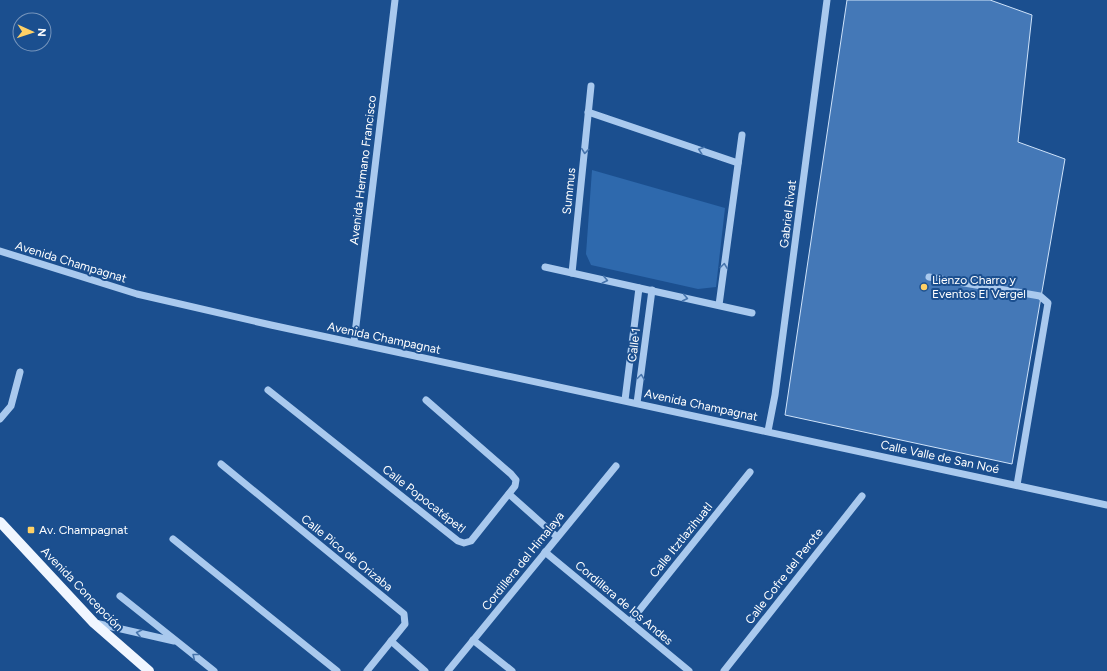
<svg xmlns="http://www.w3.org/2000/svg" width="1107" height="671" font-family="Figtree,sans-serif">
  <style>
    .green { fill: #2e69ad }
    .building { fill: #4478b7; stroke: #cfe3fa }
    .lines { fill: none; stroke-linecap: round; stroke-linejoin: round }
    .minor { stroke: #a9c9ee; stroke-width: 7 }
    .major { stroke: #f0f6ff; stroke-width: 10 }
    .oneway { stroke: #4674ac }
    .poi-dot { fill: #ffd166; stroke: #1b4f8f; stroke-width: 1.5 }
    .labels { text-anchor: middle; dominant-baseline: central; stroke-width: 4; stroke-linejoin: round; paint-order: stroke }
    .street-label { font-size: 12px; fill: #fff; stroke: #1b4f8f }
    .poi-label { font-size: 12px; fill: #fff; stroke: #1b4f8f; text-anchor: start }
  </style>
  <rect width="100%" height="100%" fill="#1b4f8f"/>
  <path class="green" d="M592 170 725 208 716 287 698 289 591 265 586 254Z"/>
  <path class="building" d="M847 0H990L1032 15 1018 142 1065 159 1012 464 785 415Z"/>
  <g class="lines">
    <g class="minor">
      <path d="M588 112 738 163"/>
      <path d="M0 251 137 294 271 325 1107 505"/>
      <path d="M545 267 752 313"/>
      <path d="M572 273 591 86"/>
      <path d="M929 277 1040 296 1048 303 1017 485"/>
      <path d="M719 305 742 135"/>
      <path d="M354 342 395 0"/>
      <path d="M268 390 458 541 464 543 471 541 515 486 516 480 511 474 426 400"/>
      <path d="M625 400 639 288"/>
      <path d="M637 403 652 290"/>
      <path d="M0 419 11 406 20 372"/>
      <path d="M768 431 775 395 827 0"/>
      <path d="M221 464 404 614 405 624 367 671"/>
      <path d="M509 494 557 537"/>
      <path d="M173 539 337 671"/>
      <path d="M545 552 689 671"/>
      <path d="M120 596 214 671"/>
      <path d="M630 622 750 472"/>
      <path d="M95 623 174 641"/>
      <path d="M473 640 512 671"/>
      <path d="M391 641 425 671"/>
      <path d="M448 671 616 466"/>
      <path d="M724 671 862 496"/>
    </g>
    <path class="major" d="M0 522 94 623 149 671"/>
  </g>
  <defs><path id="oneway-chevron" d="M-2-3.5L2.5 0L-2 3.5" fill="none" stroke-width="1.6" stroke-linecap="round" stroke-linejoin="round"/></defs>
  <g class="oneway">
    <use href="#oneway-chevron" transform="translate(701 150) rotate(-161)"/>
    <use href="#oneway-chevron" transform="translate(585 151) rotate(96)"/>
    <use href="#oneway-chevron" transform="translate(724 266) rotate(-82)"/>
    <use href="#oneway-chevron" transform="translate(605 280) rotate(13)"/>
    <use href="#oneway-chevron" transform="translate(685 298) rotate(12)"/>
    <use href="#oneway-chevron" transform="translate(641 377) rotate(-82)"/>
    <use href="#oneway-chevron" transform="translate(139 633) rotate(-167)"/>
    <use href="#oneway-chevron" transform="translate(195 656) rotate(-141)"/>
  </g>
  <g class="poi-dot">
    <circle cx="924" cy="287" r="4"/>
    <rect x="27" y="526" width="8" height="8" rx="2"/>
  </g>
  <g class="labels">
    <g class="street-label">
      <text transform="translate(363 170) rotate(-83)">Avenida Hermano Francisco</text>
      <text transform="translate(569 191) rotate(-84)">Summus</text>
      <text transform="translate(788 214) rotate(-83)">Gabriel Rivat</text>
      <text transform="translate(71 262) rotate(17)">Avenida Champagnat</text>
      <text transform="translate(384 338) rotate(12)">Avenida Champagnat</text>
      <text transform="translate(634 345) rotate(-83)">Calle 1</text>
      <text transform="translate(701 405) rotate(12)">Avenida Champagnat</text>
      <text transform="translate(940 457) rotate(12)">Calle Valle de San Noé</text>
      <text transform="translate(424 499) rotate(38)">Calle Popocatépetl</text>
      <text transform="translate(681 540) rotate(-51)">Calle Itztlazihuatl</text>
      <text transform="translate(347 553) rotate(39)">Calle Pico de Orizaba</text>
      <text transform="translate(523 561) rotate(-51)">Cordillera del Himalaya</text>
      <text transform="translate(784 576) rotate(-52)">Calle Cofre del Perote</text>
      <text transform="translate(82 589) rotate(46)">Avenida Concepción</text>
      <text transform="translate(624 603) rotate(40)">Cordillera de los Andes</text>
    </g>
    <g class="poi-label">
      <text x="932" y="280">Lienzo Charro y<tspan x="932" dy="14">Eventos El Vergel</tspan></text>
      <text x="39" y="530">Av. Champagnat</text>
    </g>
  </g>
  <g transform="translate(32 32) rotate(93)"><circle r="19" fill="#1b4f8f" stroke="#7695bc"/>
  <path d="M0-3L7 15L0 10L-7 15Z" fill="#ffd166"/>
  <text y="-6" font-size="11" font-weight="bold" text-anchor="middle" fill="#ffffff">N</text>
  </g>
</svg>
